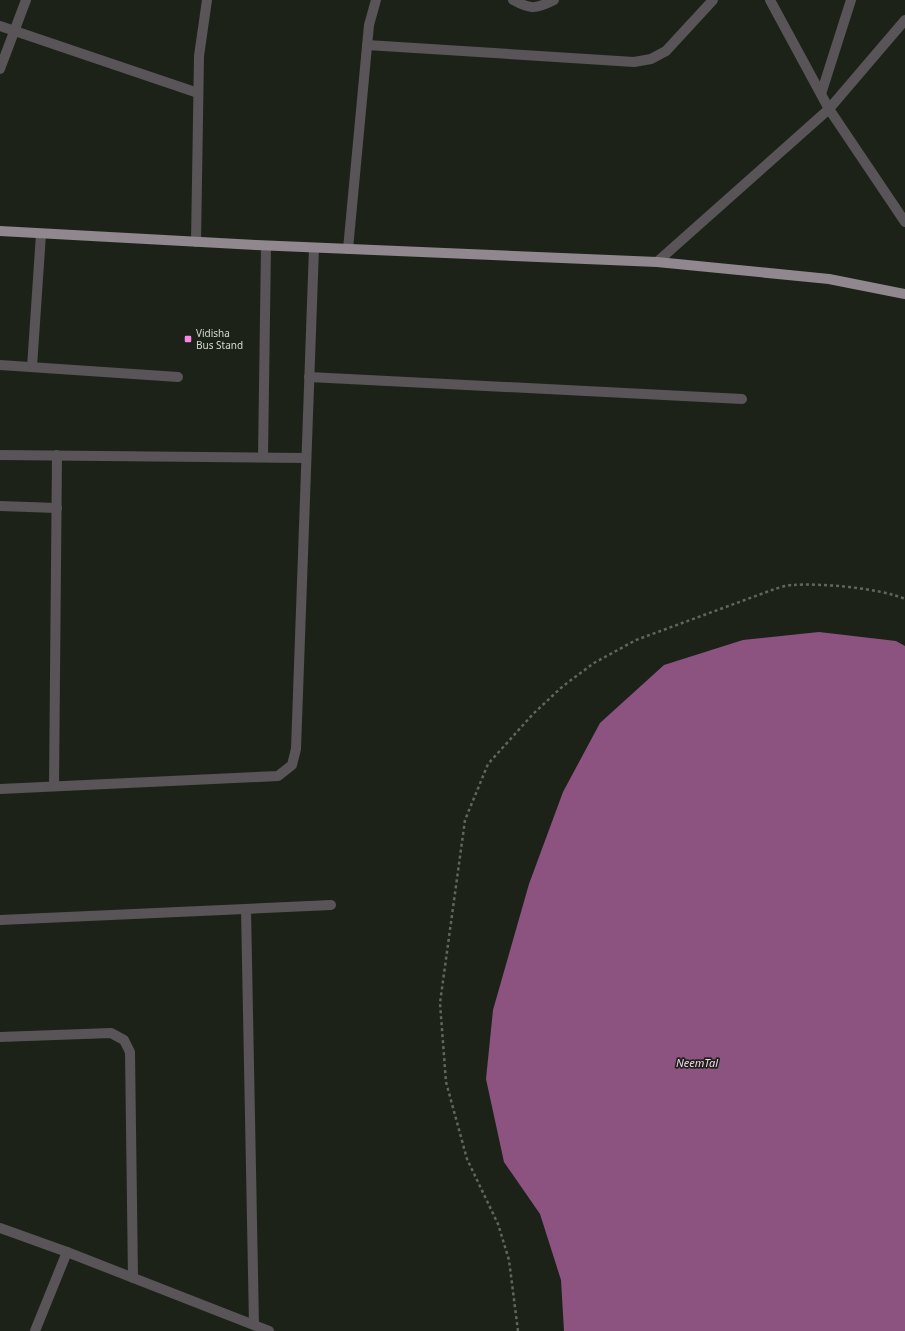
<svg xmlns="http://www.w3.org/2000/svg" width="905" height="1331" font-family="'Noto Sans',sans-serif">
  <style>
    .water { fill: #8c5381 }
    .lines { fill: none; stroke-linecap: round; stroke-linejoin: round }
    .path { stroke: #61655d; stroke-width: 2.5; stroke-dasharray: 3 3; stroke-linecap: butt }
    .lane { stroke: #585457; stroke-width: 10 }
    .street { stroke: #585457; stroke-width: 10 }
    .primary { stroke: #91878f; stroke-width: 10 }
    .poi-dot { fill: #fa87e6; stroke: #1d2219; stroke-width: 1.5 }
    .labels { text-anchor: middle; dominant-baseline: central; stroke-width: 3.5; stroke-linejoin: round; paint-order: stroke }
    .poi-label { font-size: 10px; fill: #d6d9d3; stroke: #1d2219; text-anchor: start }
    .water-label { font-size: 11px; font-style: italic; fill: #f7d5ef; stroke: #1d2219 }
  </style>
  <rect width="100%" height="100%" fill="#1d2219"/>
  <path class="water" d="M819 632 896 641 905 646V1331H564L561 1280 540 1214 504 1162 486 1079 493 1010 529 884 563 792 600 723 664 665 743 640Z"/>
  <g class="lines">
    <path class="path" d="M518 1331 509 1260 498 1224 467 1159 446 1082 440 1003 465 820 488 764 533 714 563 686 594 663 636 640 772 590C778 588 786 585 793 585 820 583 880 588 905 599"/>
    <g class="lane">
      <path d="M309 377 742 399"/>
      <path d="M0 455 306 458"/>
      <path d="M263 457 266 246"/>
      <path d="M0 506 57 508"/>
      <path d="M54 786 57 455"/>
      <path d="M0 789 278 776 292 765 296 749 314 248"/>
    </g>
    <g class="street">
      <path d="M513 0C531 10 536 9 554 0"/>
      <path d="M770 0 829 109 905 222"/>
      <path d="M0 26 198 93"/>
      <path d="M367 45 634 62 651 59 666 51 713 0"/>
      <path d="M0 69 26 0"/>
      <path d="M821 94 851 0"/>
      <path d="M196 242 199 56 207 0"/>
      <path d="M348 249 369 25 376 0"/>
      <path d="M657 262 829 109 905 20"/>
      <path d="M0 365 178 377"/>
      <path d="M32 367 41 234"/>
      <path d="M246 909 254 1325"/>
      <path d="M0 920 331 905"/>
      <path d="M0 1037 111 1033 124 1040 130 1052 133 1278"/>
      <path d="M0 1228 67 1252 269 1331"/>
      <path d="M35 1331 67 1252"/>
    </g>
    <path class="primary" d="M0 231 256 245 657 262 829 279 905 294"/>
  </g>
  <rect class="poi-dot" x="184" y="335" width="8" height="8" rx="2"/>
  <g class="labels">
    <g class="poi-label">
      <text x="196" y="333">Vidisha<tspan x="196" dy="12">Bus Stand</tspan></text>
    </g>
    <g class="water-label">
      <text x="697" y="1062">NeemTal</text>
    </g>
  </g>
</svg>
